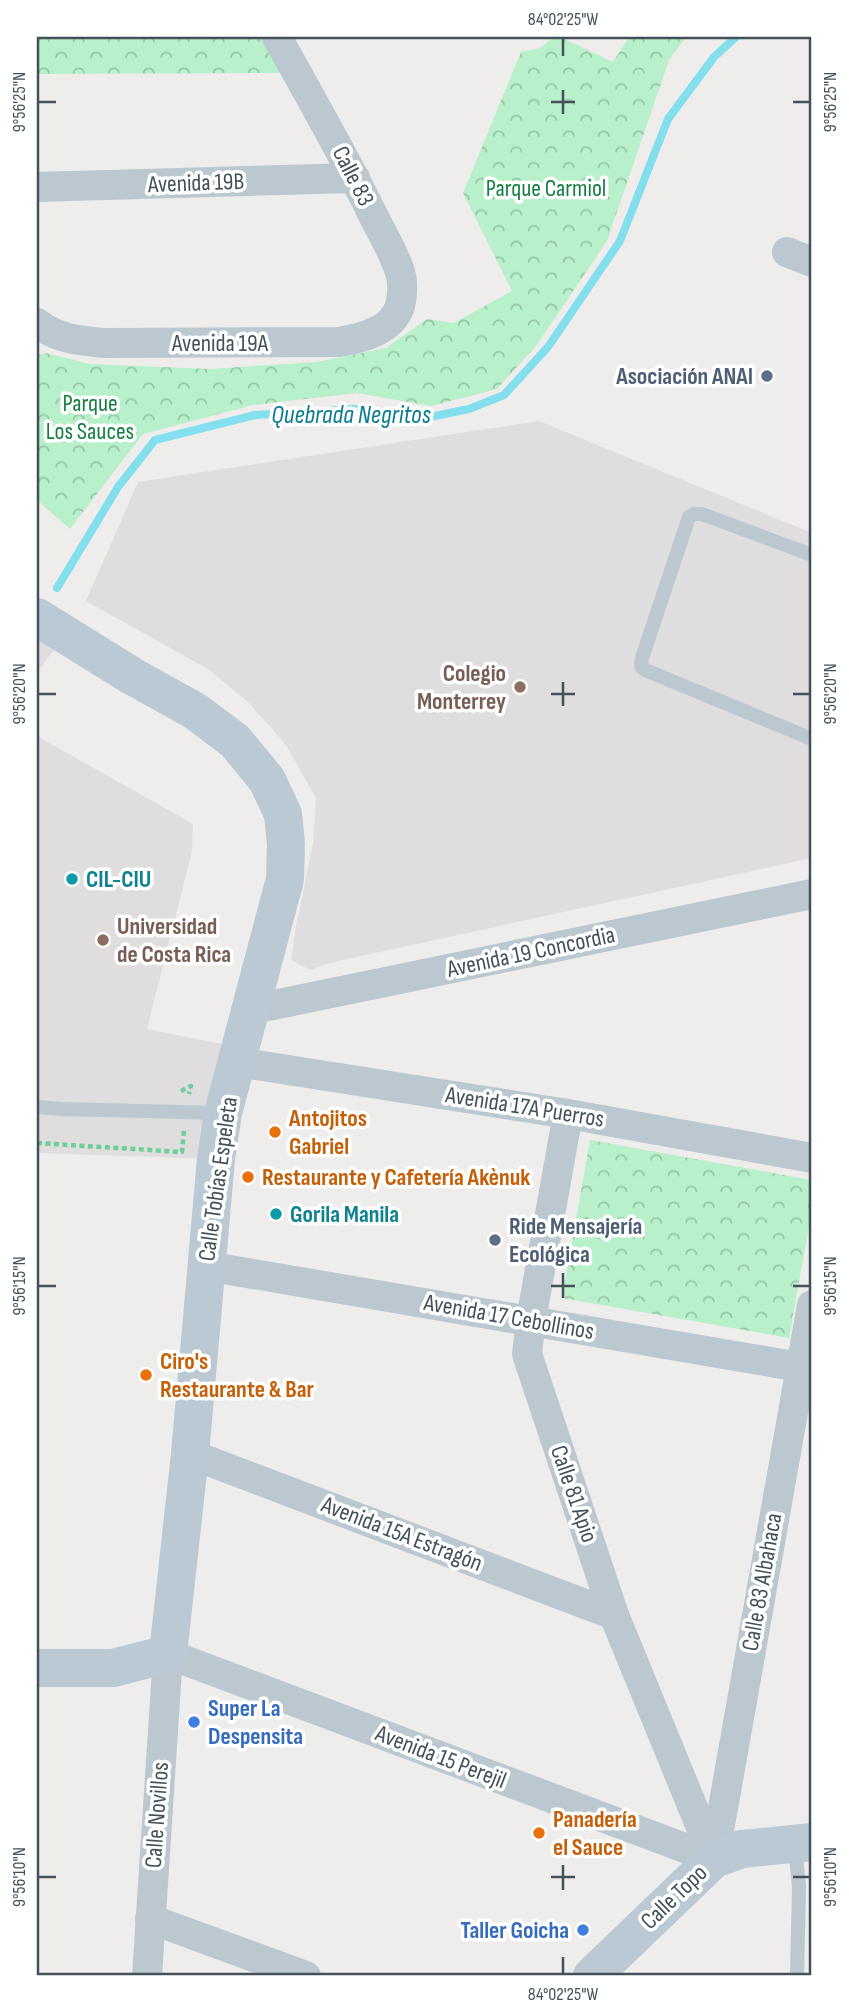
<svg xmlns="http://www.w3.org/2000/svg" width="849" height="2013" font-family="'Sofia Sans Condensed',sans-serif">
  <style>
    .education { fill: #e0ddde }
    .forest { fill: url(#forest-crowns) }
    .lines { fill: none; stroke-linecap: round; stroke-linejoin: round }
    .stream { stroke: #83deee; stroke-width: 8 }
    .path { stroke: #6ece9a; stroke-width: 4.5; stroke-dasharray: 5 3.5; stroke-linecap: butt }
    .lane { stroke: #bcc8cf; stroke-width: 14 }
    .street { stroke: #bcc8cf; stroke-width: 30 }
    .secondary { stroke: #bbc9d4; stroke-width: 38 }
    .ticks { fill: none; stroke: #44515a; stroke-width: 2.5 }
    .service-dot { fill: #5c6f8a; stroke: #fff; stroke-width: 2.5 }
    .education-dot { fill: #8d6e63; stroke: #fff; stroke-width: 2.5 }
    .culture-dot { fill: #0f9aa8; stroke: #fff; stroke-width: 2.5 }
    .food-dot { fill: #e8710a; stroke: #fff; stroke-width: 2.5 }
    .shop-dot { fill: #3f7fe0; stroke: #fff; stroke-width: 2.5 }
    .labels { text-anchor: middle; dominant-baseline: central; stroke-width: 7; stroke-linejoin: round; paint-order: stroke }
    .street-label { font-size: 24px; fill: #44515a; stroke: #fff }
    .park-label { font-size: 24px; fill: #137d42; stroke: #fff }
    .service-label { font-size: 24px; font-weight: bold; fill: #4e5e75; stroke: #fff; text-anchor: end }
    .education-label { font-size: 24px; font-weight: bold; fill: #785e54; stroke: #fff; text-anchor: end }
    .culture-label { font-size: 24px; font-weight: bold; fill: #0d838f; stroke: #fff; text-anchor: start }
    .food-label { font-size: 24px; font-weight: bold; fill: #c56008; stroke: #fff; text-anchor: start }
    .shop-label { font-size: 24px; font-weight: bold; fill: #366cbe; stroke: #fff; text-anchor: start }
    .water-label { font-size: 26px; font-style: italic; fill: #087d92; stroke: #fff }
    .neatline { fill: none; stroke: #44515a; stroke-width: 2.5 }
    .ticks-label { font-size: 18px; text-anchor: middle; fill: #44515a }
  </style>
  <defs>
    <pattern id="forest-crowns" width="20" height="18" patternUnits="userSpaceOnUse" patternTransform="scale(1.75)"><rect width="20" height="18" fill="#b7f0ca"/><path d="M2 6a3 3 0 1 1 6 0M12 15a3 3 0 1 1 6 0" fill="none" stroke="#96c5a7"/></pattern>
  </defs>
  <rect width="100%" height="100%" fill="#efecec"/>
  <g class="education">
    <path d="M539 421 812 533V858L329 963 310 970 291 960 295 932 313 843 316 798 286 745 250 704 208 669 86 601 138 482Z"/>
    <path d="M37 617 63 638 37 672Z"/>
    <path d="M37 736 193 824 192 851 147 1029 232 1046 216 1159 37 1153Z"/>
  </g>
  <g class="forest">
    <path d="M37 37H262L283 73 37 74Z"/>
    <path d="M554 37H560L613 62 629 37H686L669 60 607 241 536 346 497 389 431 406 357 393 253 405 143 434 70 529 37 500V355L46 353 90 364 210 369 317 362 386 348 427 319 454 323 512 291 463 193 521 52 540 48Z"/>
    <path d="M590 1140 812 1180V1209L789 1338 562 1298Z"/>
  </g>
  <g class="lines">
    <path class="stream" d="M57 588 118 487 155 440 255 415 354 409 430 417 469 409 504 395 548 347 620 241 668 119 714 57 736 37"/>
    <g class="path">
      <path d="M181 1091 191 1086 189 1094"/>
      <path d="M37 1143 182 1152 184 1130"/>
    </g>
    <g class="lane">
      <path d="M812 555 702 514H694L689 517 642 658 641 666 645 670 812 739"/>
      <path d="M37 1107 62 1109 221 1113"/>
      <path d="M795 1845 799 1887 797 1976"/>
    </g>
    <g class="street">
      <path d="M37 187 355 178"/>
      <path d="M787 252 812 262"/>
      <path d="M37 323C57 339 81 341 105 343L339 342C362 338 392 331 400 306 403 294 403 280 399 269 392 249 380 230 371 211 342 152 309 95 277 37"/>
      <path d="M249 1010 812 894"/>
      <path d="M237 1062 568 1114 812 1158"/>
      <path d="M568 1114 531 1320 527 1354 614 1615 714 1859"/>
      <path d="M206 1266 812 1369"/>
      <path d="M190 1454 614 1615"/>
      <path d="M714 1859 812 1305"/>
      <path d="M150 1919 306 1976"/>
      <path d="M147 1976 168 1654 714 1859"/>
    </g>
    <g class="secondary">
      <path d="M37 617 132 676 195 711 235 741 267 780 283 814 286 844 285 879 223 1113 216 1159 190 1454 168 1654 113 1668H37"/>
      <path d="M592 1976 714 1859 742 1849 812 1842"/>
    </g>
  </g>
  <path class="ticks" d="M563 38V56M563 90V114M38 102H56M551 102H575M793 102H810M563 682V706M38 694H56M551 694H575M793 694H810M563 1273V1298M38 1286H56M551 1286H575M793 1286H810M563 1865V1890M38 1877H56M551 1877H575M793 1877H810M563 1957V1974"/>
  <g class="service-dot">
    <circle cx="767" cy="376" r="7"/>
    <circle cx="495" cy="1240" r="7"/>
  </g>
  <g class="education-dot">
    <circle cx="520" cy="687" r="7"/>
    <circle cx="103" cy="940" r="7"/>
  </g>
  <g class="culture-dot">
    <circle cx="72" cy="879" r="7"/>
    <circle cx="276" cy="1214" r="7"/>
  </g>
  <g class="food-dot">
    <circle cx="275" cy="1132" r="7"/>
    <circle cx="248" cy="1177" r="7"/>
    <circle cx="146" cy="1375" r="7"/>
    <circle cx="539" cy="1833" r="7"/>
  </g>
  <g class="shop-dot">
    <circle cx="194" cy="1722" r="7"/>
    <circle cx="583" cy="1930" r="7"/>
  </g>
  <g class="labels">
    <g class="street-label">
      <text transform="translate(353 176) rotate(63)">Calle 83</text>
      <text transform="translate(196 183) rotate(-2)">Avenida 19B</text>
      <text x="220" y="343">Avenida 19A</text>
      <text transform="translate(531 952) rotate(-12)">Avenida 19 Concordia</text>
      <text transform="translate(525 1107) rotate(9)">Avenida 17A Puerros</text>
      <text transform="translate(218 1179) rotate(-82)">Calle Tobías Espeleta</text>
      <text transform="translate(509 1317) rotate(10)">Avenida 17 Cebollinos</text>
      <text transform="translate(574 1494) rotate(71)">Calle 81 Apio</text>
      <text transform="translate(402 1534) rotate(21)">Avenida 15A Estragón</text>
      <text transform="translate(762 1582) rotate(-80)">Calle 83 Albahaca</text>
      <text transform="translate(441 1757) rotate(21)">Avenida 15 Perejil</text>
      <text transform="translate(157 1815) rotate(-86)">Calle Novillos</text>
      <text transform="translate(674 1897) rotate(-44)">Calle Topo</text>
    </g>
    <g class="park-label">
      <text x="546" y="188">Parque Carmiol</text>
      <text x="90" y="403">Parque<tspan x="90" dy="28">Los Sauces</tspan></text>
    </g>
    <g class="service-label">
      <text x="753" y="376">Asociación ANAI</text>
      <text x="509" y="1226" text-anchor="start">Ride Mensajería<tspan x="509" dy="28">Ecológica</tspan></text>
    </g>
    <g class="education-label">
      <text x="506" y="673">Colegio<tspan x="506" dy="28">Monterrey</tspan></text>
      <text x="117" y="926" text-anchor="start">Universidad<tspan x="117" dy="28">de Costa Rica</tspan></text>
    </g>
    <g class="culture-label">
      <text x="86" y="879">CIL-CIU</text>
      <text x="290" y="1214">Gorila Manila</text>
    </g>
    <g class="food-label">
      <text x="289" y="1118">Antojitos<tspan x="289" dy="28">Gabriel</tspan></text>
      <text x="262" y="1177">Restaurante y Cafetería Akènuk</text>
      <text x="160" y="1361">Ciro's<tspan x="160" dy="28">Restaurante &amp; Bar</tspan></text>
      <text x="553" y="1819">Panadería<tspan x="553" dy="28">el Sauce</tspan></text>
    </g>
    <g class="shop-label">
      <text x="208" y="1708">Super La<tspan x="208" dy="28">Despensita</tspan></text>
      <text x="569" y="1930" text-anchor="end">Taller Goicha</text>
    </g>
    <g class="water-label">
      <text x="351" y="415">Quebrada Negritos</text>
    </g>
  </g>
  <rect width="849" height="2013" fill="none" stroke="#ffffff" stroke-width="77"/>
  <rect x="38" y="38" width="772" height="1936" class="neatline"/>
  <g class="ticks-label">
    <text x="563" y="25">84°02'25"W</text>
    <text transform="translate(19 102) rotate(-90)" y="6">9°56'25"N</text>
    <text transform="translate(830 102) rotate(-90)" y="6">9°56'25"N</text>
    <text transform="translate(19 694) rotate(-90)" y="6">9°56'20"N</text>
    <text transform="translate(830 694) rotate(-90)" y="6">9°56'20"N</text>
    <text transform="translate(19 1286) rotate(-90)" y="6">9°56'15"N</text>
    <text transform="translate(830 1286) rotate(-90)" y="6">9°56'15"N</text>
    <text transform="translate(19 1877) rotate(-90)" y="6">9°56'10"N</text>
    <text transform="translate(830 1877) rotate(-90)" y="6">9°56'10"N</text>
    <text x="563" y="2000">84°02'25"W</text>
  </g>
</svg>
